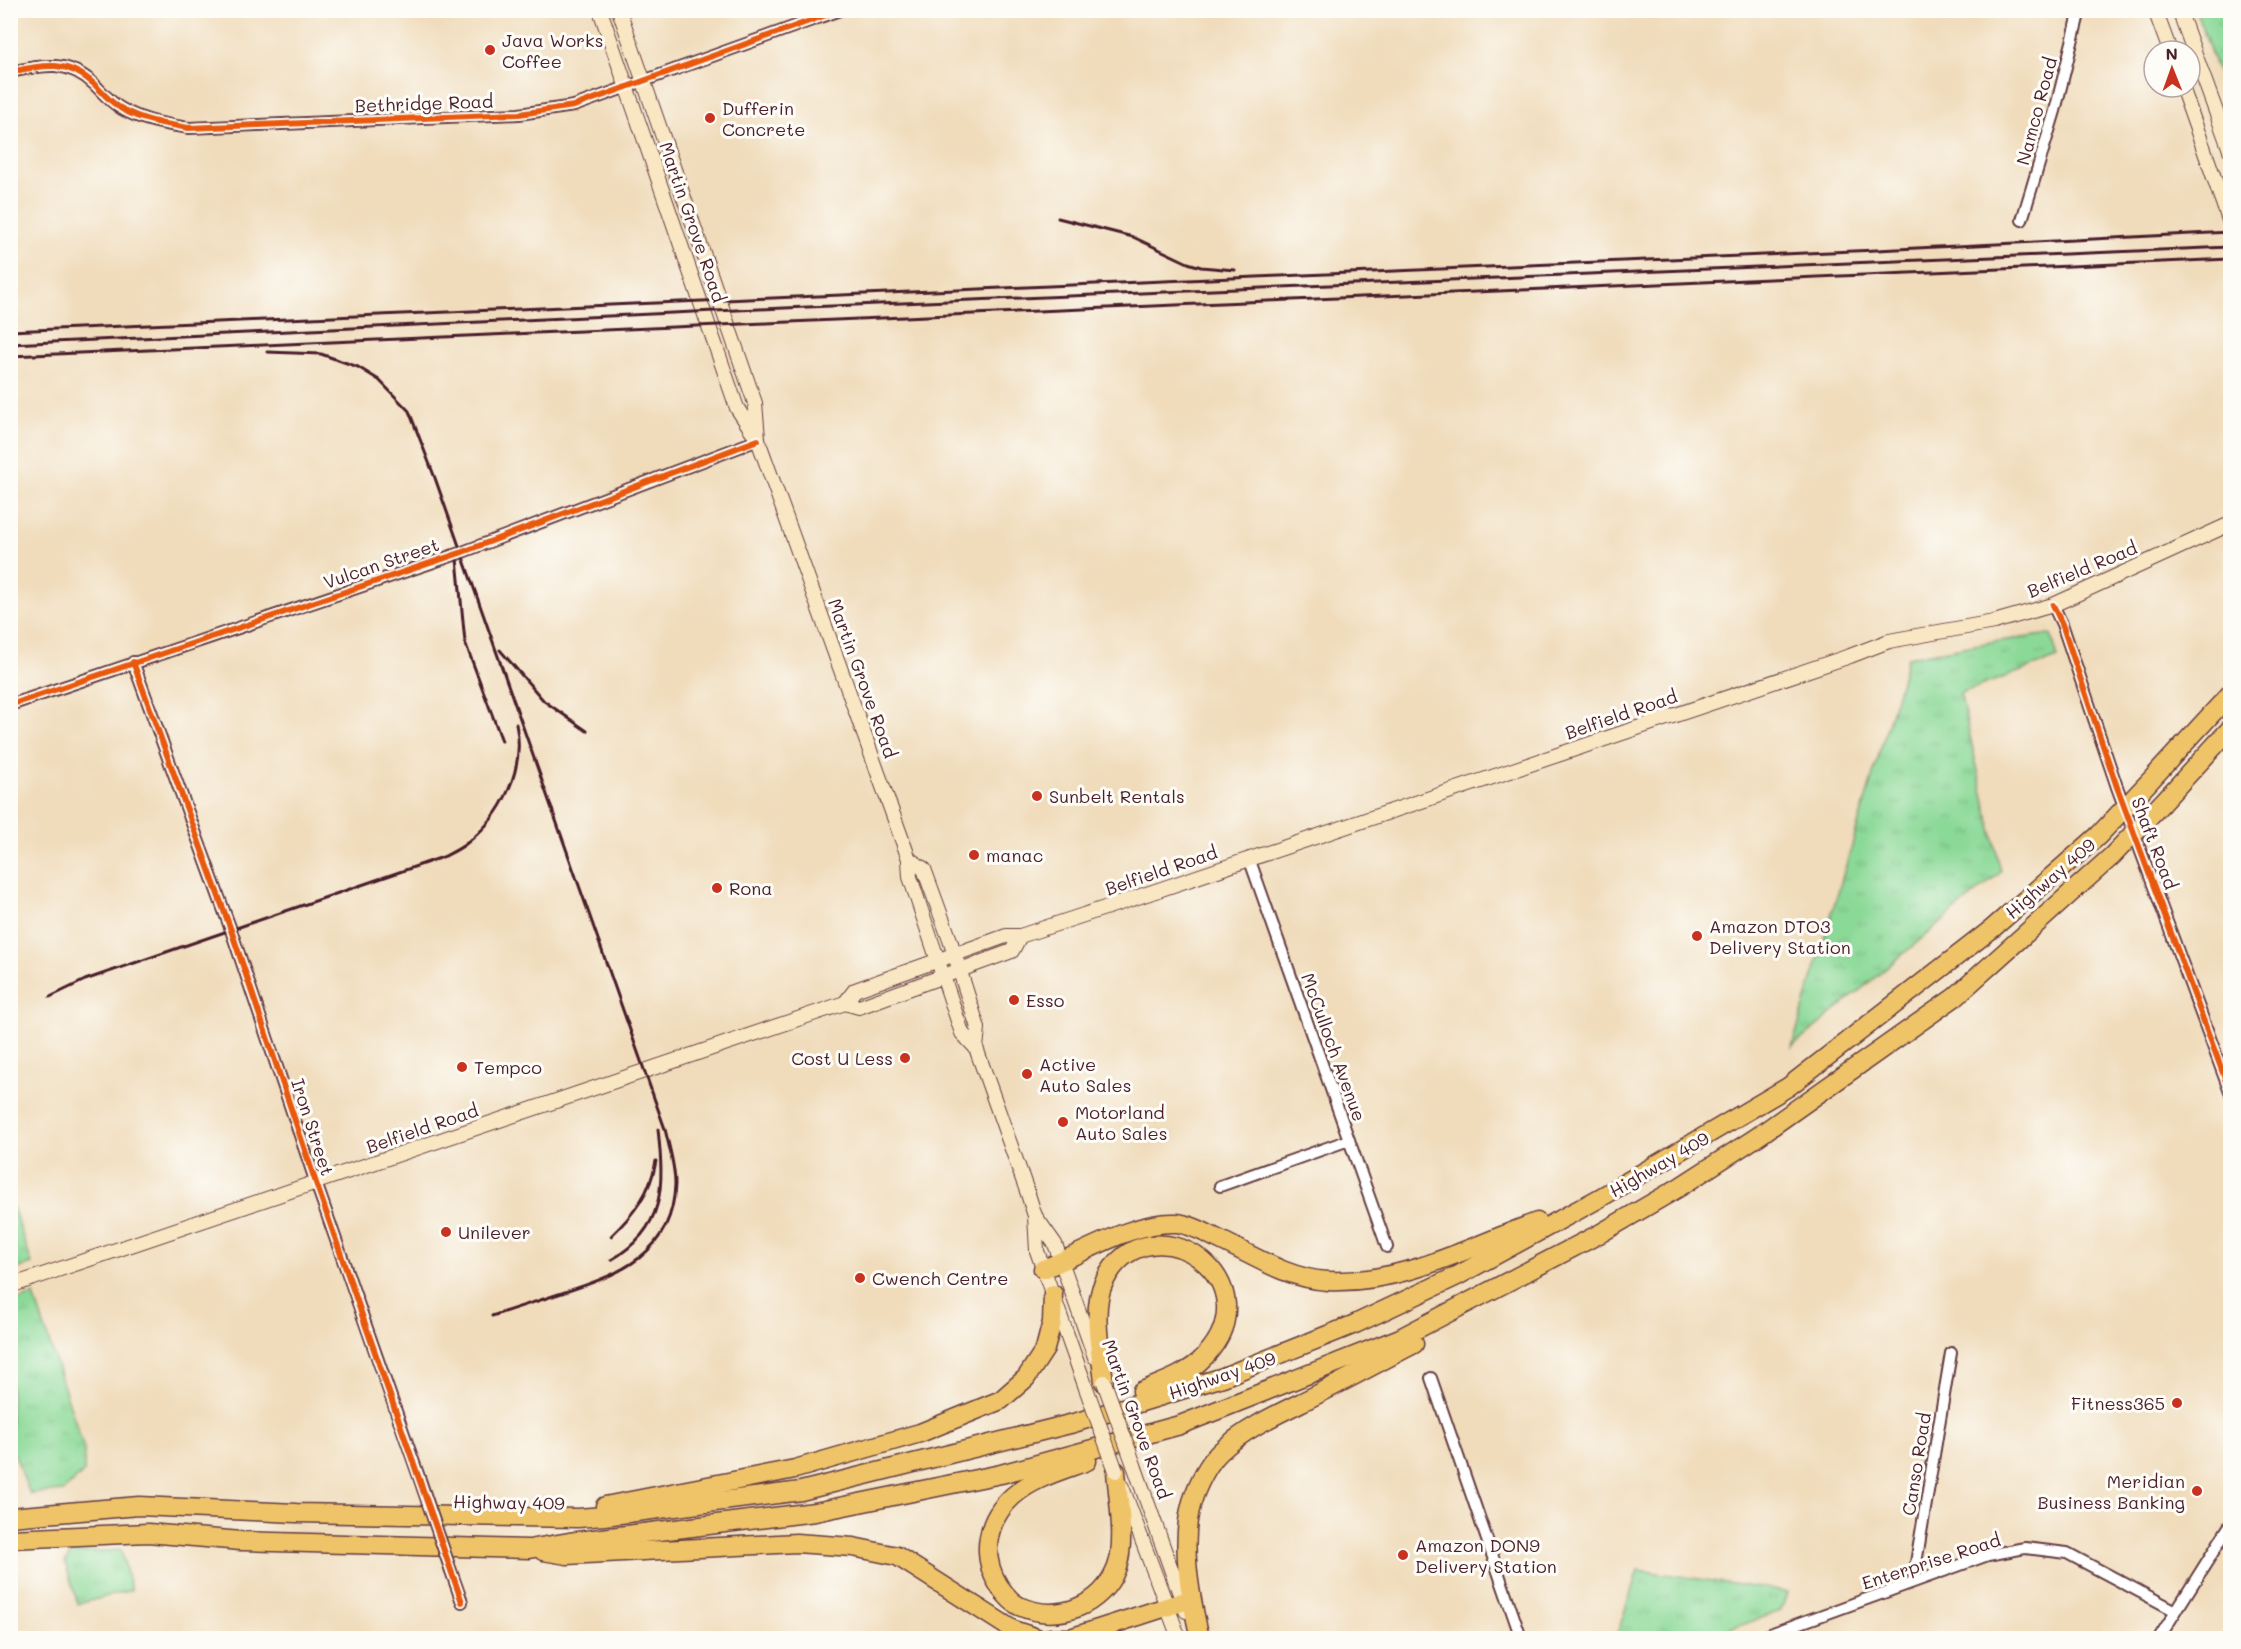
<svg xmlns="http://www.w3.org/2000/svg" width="2241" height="1649" font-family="Mali,sans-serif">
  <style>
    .grass { fill: url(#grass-tufts); stroke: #6a7c61; stroke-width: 1.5 }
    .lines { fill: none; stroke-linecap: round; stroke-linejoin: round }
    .minor-casing { stroke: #633b41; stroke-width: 14 }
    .secondary-casing { stroke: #633b41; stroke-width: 16 }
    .motorway-casing { stroke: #633b41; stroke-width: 21 }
    .minor { stroke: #fff; stroke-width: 10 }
    .secondary { stroke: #f9e7c3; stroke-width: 14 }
    .motorway { stroke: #efc469; stroke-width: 18 }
    .rail { stroke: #4a1f2b; stroke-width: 3 }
    .minor-bridge-casing { stroke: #633b41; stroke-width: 14; stroke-linecap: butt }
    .secondary-bridge-casing { stroke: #633b41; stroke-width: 16; stroke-linecap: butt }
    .motorway-bridge-casing { stroke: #633b41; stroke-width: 21; stroke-linecap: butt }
    .minor-bridge { stroke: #fff; stroke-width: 10 }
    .secondary-bridge { stroke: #f9e7c3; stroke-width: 14 }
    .motorway-bridge { stroke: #efc469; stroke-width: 18 }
    .cycleway-casing { stroke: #fdfcf7; stroke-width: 10 }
    .cycleway { stroke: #e8590c; stroke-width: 6 }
    .poi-dot { fill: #c8321e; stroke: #fdfcf7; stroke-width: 2 }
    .labels { text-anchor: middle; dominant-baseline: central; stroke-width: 6; stroke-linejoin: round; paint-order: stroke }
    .poi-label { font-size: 18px; fill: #4a1f2b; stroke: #fdfcf7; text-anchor: start }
    .street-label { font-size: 18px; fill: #4a1f2b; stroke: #fdfcf7 }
  </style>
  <defs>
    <pattern id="grass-tufts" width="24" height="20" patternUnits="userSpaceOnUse" patternTransform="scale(1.5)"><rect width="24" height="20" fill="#8bd997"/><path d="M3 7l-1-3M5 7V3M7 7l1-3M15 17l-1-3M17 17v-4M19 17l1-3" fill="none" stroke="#79ba82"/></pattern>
  </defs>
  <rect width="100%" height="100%" fill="#fdfcf7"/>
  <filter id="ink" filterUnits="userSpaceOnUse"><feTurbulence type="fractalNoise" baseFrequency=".0167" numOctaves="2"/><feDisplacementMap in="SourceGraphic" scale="12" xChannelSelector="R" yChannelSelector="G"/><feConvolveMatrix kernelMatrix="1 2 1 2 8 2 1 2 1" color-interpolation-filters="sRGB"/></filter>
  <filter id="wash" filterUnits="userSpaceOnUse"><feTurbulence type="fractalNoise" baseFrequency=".008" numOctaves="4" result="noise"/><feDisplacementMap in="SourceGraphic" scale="24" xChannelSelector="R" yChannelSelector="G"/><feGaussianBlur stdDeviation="1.35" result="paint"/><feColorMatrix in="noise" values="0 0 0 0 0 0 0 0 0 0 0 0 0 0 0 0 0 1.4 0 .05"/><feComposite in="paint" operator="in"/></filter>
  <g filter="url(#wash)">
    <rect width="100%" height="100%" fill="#f0dcbb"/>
    <g class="grass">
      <path d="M2196 11H2230V106Z"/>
      <path d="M2051 634 2058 658 1960 693 2001 872 1792 1047 1908 657 1992 642Z"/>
      <path d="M11 1201 32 1264 11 1271H10Z"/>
      <path d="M34 1295 84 1449V1472L63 1491 30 1494 11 1445 10 1303Z"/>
      <path d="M121 1550 131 1590 78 1604 65 1562 71 1553Z"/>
      <path d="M1638 1570 1787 1592 1781 1611 1705 1638H1616Z"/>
    </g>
  </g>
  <g filter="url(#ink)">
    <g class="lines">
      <defs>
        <g id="minor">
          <path d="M10 72C43 65 67 59 94 84 102 92 111 103 122 109 143 121 165 124 189 128L519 114 574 106 840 10"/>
          <path d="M2022 220 2055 111 2080 10"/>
          <path d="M2053 605 2062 624 2117 787 2230 1092"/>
          <path d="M133 662 231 930 316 1183 419 1477"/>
          <path d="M10 705 460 553 758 440"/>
          <path d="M1249 858 1387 1247"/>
          <path d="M1220 1186 1349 1140"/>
          <path d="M1431 1378 1521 1638"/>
          <path d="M451 1571 462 1602"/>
          <path d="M1913 1581 1951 1353"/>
          <path d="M1759 1638 1988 1555 2025 1548 2067 1553 2176 1611"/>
          <path d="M2159 1638 2230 1525"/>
        </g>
        <g id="secondary">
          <path d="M600 10 737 408 758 440 909 859 910 877 962 1033 976 1048 1028 1194 1035 1216 1037 1251 1086 1388"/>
          <path d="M619 10 755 403 758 438"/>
          <path d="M2155 10 2170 51"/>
          <path d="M2179 10 2230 150"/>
          <path d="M2182 87 2230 223"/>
          <path d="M909 859 924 869 950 940 978 1028 976 1048"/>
          <path d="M845 1003 859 1007 1012 951 1020 936"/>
          <path d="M1035 1216 1055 1244 1095 1357"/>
          <path d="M10 1286 845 1003 855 990 1006 936H1020L1117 904 1850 656 1889 641 1994 622 2053 605 2230 524"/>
          <path d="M1134 1465 1186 1611"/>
          <path d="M1122 1487 1179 1638"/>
        </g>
        <g id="motorway">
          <path d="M2149 782 2230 694"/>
          <path d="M2162 803 2230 729"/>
          <path d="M1043 1269C1083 1254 1133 1221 1176 1223 1189 1224 1202 1231 1214 1237 1251 1254 1287 1279 1328 1281 1403 1284 1469 1247 1537 1222"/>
          <path d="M1104 1382C1101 1354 1091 1308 1104 1282 1149 1191 1283 1284 1199 1362 1183 1376 1161 1383 1142 1391"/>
          <path d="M1087 1461C1063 1470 1033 1478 1013 1496 986 1520 980 1556 999 1586 1004 1593 1011 1602 1019 1606 1057 1623 1102 1607 1117 1567 1126 1541 1118 1499 1116 1471"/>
          <path d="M605 1506 795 1469 920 1433 1001 1400 1026 1378 1045 1349 1052 1322 1053 1294"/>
          <path d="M10 1517 139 1506 296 1513 578 1518 604 1516 801 1491 1074 1423 1223 1377 1355 1324 1457 1276 1598 1199 1788 1087 1993 928 2098 836"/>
          <path d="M10 1539 148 1533 241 1541 529 1549 569 1542 815 1512 1001 1474 1180 1425 1400 1338 1601 1233 1678 1188 1757 1137 1955 997 2112 856"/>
          <path d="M543 1551 567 1555 796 1543 853 1547 897 1556 1013 1630 1037 1638"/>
          <path d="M1050 1638H1070L1182 1602"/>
          <path d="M1200 1638C1190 1596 1178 1536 1195 1493 1201 1478 1209 1462 1221 1451 1249 1425 1287 1410 1320 1393 1352 1377 1383 1360 1414 1344"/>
        </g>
      </defs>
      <use href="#minor" class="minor-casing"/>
      <use href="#secondary" class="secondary-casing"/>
      <use href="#motorway" class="motorway-casing"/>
      <use href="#minor" class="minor"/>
      <use href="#secondary" class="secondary"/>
      <use href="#motorway" class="motorway"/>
      <g class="rail">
        <path d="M1058 218 1133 237 1188 263 1201 267 1235 270"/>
        <path d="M10 331 1877 250 2230 232"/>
        <path d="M10 344 737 310 2230 247"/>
        <path d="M267 352 321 354 358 367 379 380 409 411 435 478 665 1129C669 1147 675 1165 675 1184 673 1254 619 1275 562 1293 538 1301 515 1308 492 1316"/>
        <path d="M10 356 2230 259"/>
        <path d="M457 559 465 642 502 741"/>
        <path d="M500 650 544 701 587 731"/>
        <path d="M50 997 85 980 443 857C451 853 460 849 467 843 502 816 526 769 516 724"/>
        <path d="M611 1236C633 1215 651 1192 656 1161"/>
        <path d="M611 1260C666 1228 664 1186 658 1129"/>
      </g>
      <defs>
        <path id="minor-bridge" d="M419 1477 451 1571"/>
        <g id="secondary-bridge">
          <path d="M1104 1382 1134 1465"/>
          <path d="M1086 1388 1116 1471"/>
        </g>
        <g id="motorway-bridge">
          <path d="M2098 836 2149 782"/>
          <path d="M2112 856 2162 803"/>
        </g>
      </defs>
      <use href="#minor-bridge" class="minor-bridge-casing"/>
      <use href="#secondary-bridge" class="secondary-bridge-casing"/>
      <use href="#motorway-bridge" class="motorway-bridge-casing"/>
      <use href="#minor-bridge" class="minor-bridge"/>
      <use href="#secondary-bridge" class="secondary-bridge"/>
      <use href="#motorway-bridge" class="motorway-bridge"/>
      <defs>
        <g id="cycleway">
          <path d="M10 72C43 65 67 59 94 84 102 92 111 103 122 109 143 121 165 124 189 128L519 114 574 106 840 10"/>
          <path d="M2053 605 2062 624 2117 787 2230 1092"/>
          <path d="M133 662 231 930 316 1183 462 1602"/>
          <path d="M10 705 460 553 758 440"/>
        </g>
      </defs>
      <use href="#cycleway" class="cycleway-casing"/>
      <use href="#cycleway" class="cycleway"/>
    </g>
  </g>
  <g class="poi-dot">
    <circle cx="490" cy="50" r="6"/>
    <circle cx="710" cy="118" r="6"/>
    <circle cx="1037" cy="796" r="6"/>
    <circle cx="974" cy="855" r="6"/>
    <circle cx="717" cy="888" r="6"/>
    <circle cx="1697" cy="936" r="6"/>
    <circle cx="1014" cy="1000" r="6"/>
    <circle cx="905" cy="1058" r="6"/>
    <circle cx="462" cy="1067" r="6"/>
    <circle cx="1027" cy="1074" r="6"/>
    <circle cx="1063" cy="1122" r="6"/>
    <circle cx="446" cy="1232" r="6"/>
    <circle cx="860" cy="1278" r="6"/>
    <circle cx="2177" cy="1403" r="6"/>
    <circle cx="2197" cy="1491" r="6"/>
    <circle cx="1403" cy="1555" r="6"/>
  </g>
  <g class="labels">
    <g class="poi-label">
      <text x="502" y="40">Java Works<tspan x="502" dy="21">Coffee</tspan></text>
      <text x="722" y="108">Dufferin<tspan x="722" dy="21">Concrete</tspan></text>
      <text x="1049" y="796">Sunbelt Rentals</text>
      <text x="986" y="855">manac</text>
      <text x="729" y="888">Rona</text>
      <text x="1709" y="926">Amazon DTO3<tspan x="1709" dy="21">Delivery Station</tspan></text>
      <text x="1026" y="1000">Esso</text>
      <text x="893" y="1058" text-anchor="end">Cost U Less</text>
      <text x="1039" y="1064">Active<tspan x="1039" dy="21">Auto Sales</tspan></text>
      <text x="474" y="1067">Tempco</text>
      <text x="1075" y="1112">Motorland<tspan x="1075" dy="21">Auto Sales</tspan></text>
      <text x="458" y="1232">Unilever</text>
      <text x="872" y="1278">Cwench Centre</text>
      <text x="2165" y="1403" text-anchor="end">Fitness365</text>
      <text x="2185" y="1481" text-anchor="end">Meridian<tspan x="2185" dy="21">Business Banking</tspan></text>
      <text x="1415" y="1545">Amazon DON9<tspan x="1415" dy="21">Delivery Station</tspan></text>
    </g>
    <g class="street-label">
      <text transform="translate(424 103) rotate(-2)">Bethridge Road</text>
      <text transform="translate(2036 111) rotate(-75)">Namco Road</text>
      <text transform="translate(693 222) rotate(71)">Martin Grove Road</text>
      <text transform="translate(381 563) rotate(-19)">Vulcan Street</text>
      <text transform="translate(2082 569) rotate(-23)">Belfield Road</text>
      <text transform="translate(863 678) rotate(70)">Martin Grove Road</text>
      <text transform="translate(1621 714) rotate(-19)">Belfield Road</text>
      <text transform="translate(2155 843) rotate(69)">Shaft Road</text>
      <text transform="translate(1161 870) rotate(-19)">Belfield Road</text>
      <text transform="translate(2050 878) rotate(-41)">Highway 409</text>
      <text transform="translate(1334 1047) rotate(70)">McCulloch Avenue</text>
      <text transform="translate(313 1127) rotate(72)">Iron Street</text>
      <text transform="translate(422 1128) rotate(-19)">Belfield Road</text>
      <text transform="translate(1659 1164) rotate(-30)">Highway 409</text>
      <text transform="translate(1222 1375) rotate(-19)">Highway 409</text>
      <text transform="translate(1137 1419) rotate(70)">Martin Grove Road</text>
      <text transform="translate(1916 1464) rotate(-81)">Canso Road</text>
      <text transform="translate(509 1502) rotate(1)">Highway 409</text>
      <text transform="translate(1931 1561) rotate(-18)">Enterprise Road</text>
    </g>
  </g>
  <rect width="2241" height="1649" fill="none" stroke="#fdfcf7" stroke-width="36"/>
  <g transform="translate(2172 69) rotate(359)"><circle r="28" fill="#fdfcf7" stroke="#b5a4a5" stroke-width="1.5"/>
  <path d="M0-4.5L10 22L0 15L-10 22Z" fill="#c8321e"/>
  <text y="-9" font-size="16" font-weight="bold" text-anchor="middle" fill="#4a1f2b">N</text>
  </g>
</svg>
